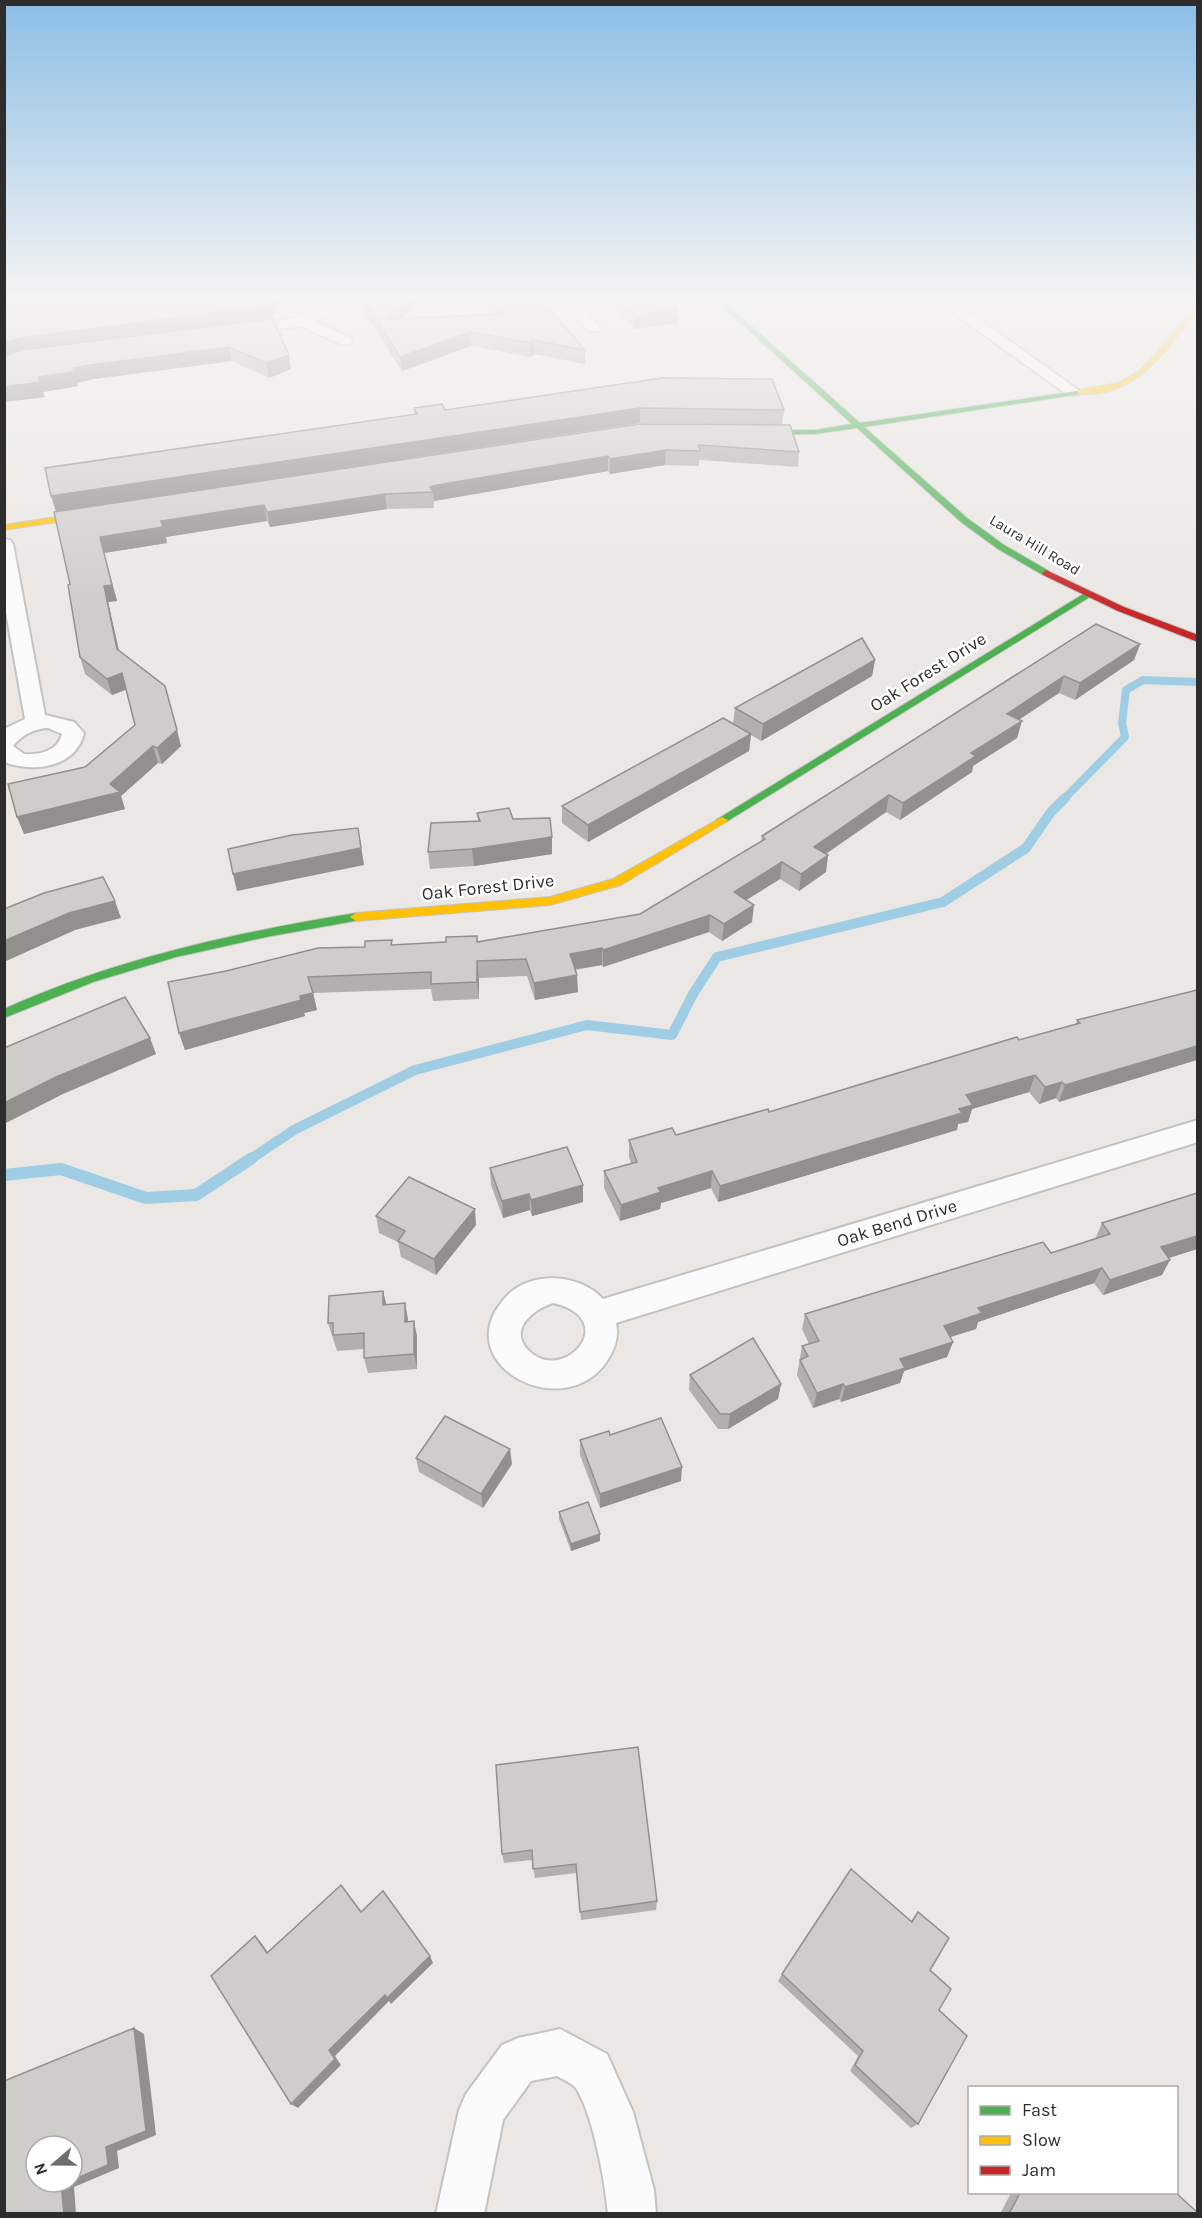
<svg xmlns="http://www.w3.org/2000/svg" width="1202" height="2218" font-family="Karla,sans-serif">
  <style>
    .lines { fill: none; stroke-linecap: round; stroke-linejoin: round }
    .stream-far2 { stroke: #9fcde3; stroke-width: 8 }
    .stream-far1 { stroke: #9fcde3; stroke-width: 10 }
    .stream { stroke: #9fcde3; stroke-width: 12 }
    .street-casing { stroke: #c4c3c3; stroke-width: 4 }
    .fast-casing { stroke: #c4c3c3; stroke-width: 2 }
    .slow-casing { stroke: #c4c3c3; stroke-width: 2 }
    .jam-casing { stroke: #c4c3c3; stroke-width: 2 }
    .street { fill: #fcfbfb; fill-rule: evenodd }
    .fast { fill: #4caf50; fill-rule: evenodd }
    .slow { fill: #ffc107; fill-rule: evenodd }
    .jam { fill: #c62828; fill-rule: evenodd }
    .wall { fill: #b2b0ae }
    .shaded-wall { fill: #91908d }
    .building { fill: #cfcdca; stroke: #91908d; stroke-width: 1.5 }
    .labels { text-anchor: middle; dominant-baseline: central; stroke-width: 5; stroke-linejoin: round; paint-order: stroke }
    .far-street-label { font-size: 15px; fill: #2d2d2d; stroke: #fff }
    .street-label { font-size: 18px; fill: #2d2d2d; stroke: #fff }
  </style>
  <rect width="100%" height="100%" fill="#eae7e4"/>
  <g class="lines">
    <path class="stream-far2" d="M1064 799 1125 737 1122 723 1126 690 1143 680 1198 682"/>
    <path class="stream-far1" d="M249 1160 294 1130 415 1070 587 1025 672 1035 693 994 717 957 943 902 1026 848 1051 812 1065 798"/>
    <path class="stream" d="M4 1175 61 1169 146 1198 196 1195 252 1158"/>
    <defs>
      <g id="street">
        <path d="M329 299H345L332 311 314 321 350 338 352 341 350 344H340L301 326 237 335 230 331 237 327 298 318Z"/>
        <path d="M561 299H576L598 325 600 328 598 331H588Z"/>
        <path d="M934 299H951L1081 392 1078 395H1068Z"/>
        <path d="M4 539 10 540 13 544 45 715 74 722 84 733C76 768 33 773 4 762V729L25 719 4 601ZM48 728 62 734C58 751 40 755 24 754L13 746C22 735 33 729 48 728Z"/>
        <path d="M1198 1120V1142L616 1323C619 1337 615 1349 607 1361 564 1426 446 1364 505 1298 529 1270 579 1273 603 1299ZM553 1303C623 1319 563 1386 528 1350 508 1329 534 1309 553 1303Z"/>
        <path d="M560 2029 607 2054 633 2112 654 2190 656 2214H608C605 2181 593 2115 576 2088 572 2083 562 2079 557 2076L531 2081 503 2120 484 2214H436L459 2110 466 2094 502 2045 518 2038Z"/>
      </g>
      <g id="fast">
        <path d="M714 299H721L860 423 1084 390V394H1081L864 427 967 518 1004 545 1049 571V575H1043L998 549 961 522 857 428 815 434 743 435 742 433 746 431 815 430 852 424Z"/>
        <path d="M1085 593 1093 595 726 822H718L716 820Z"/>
        <path d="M356 913 362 917 360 920 266 937 176 957 93 982 4 1018V1009C117 958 235 933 356 913Z"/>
      </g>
      <g id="slow">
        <path d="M1198 302C1198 313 1188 322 1182 330 1157 365 1125 398 1078 394V390L1118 383 1139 371 1157 353Z"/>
        <path d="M101 510 104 511V515L4 530V525Z"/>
        <path d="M722 817 728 820 726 822 621 885 550 905 356 921 350 917 356 913 550 897 613 879Z"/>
      </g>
      <path id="jam" d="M1046 570 1124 607 1198 635V642L1118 611 1043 575 1042 573Z"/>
    </defs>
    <use href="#street" class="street-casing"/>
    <use href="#fast" class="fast-casing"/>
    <use href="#slow" class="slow-casing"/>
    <use href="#jam" class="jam-casing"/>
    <use href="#street" class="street"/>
    <use href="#fast" class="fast"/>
    <use href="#slow" class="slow"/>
    <use href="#jam" class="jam"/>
  </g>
  <g class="wall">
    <path d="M4 299H288L270 319 291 369 269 378 232 361 94 379 77 383 78 386 43 392 45 397 4 402Z"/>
    <path d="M360 299H420L403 319 493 315 480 299H541L585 350V364L534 354 530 357 471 346 402 371 361 307Z"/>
    <path d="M608 299H668L678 323 635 329Z"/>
    <path d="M662 378 784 410 782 425 640 423 56 512 414 414V408L445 410Z"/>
    <path d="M640 424 799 452 798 467 699 460V466L665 465 610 474 608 471 434 501V508L387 509 270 527 267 521 166 537 167 543 104 553 117 601 108 602 119 650 181 746 162 764 158 763 121 796 125 809 24 834 85 767 135 725 126 690 112 695 85 674 80 657 70 584 54 512Z"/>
    <path d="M1096 624 1140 644 1134 660 1075 700 1059 693 1019 720 1017 738 973 766 972 772 900 820 886 812 826 854 828 855 826 872 799 891 780 879 746 900 752 922 722 941 709 932 603 967 602 965 575 970 578 992 535 1000 527 976 479 978V999L433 1001 431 989 313 993 317 1010 304 1013 305 1016 185 1050 179 1033 365 947 478 942 640 914 761 841 762 836Z"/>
    <path d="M875 660 872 676 761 741 751 735 749 751 588 842 562 823V806L733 724 735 708Z"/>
    <path d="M477 813 513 819 552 854 474 866 430 869 428 852 478 821Z"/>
    <path d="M1197 990 1059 1102 1056 1098 1039 1104 1029 1092 972 1109 968 1122 958 1124 957 1130 718 1202 711 1188 661 1203 660 1209 620 1221 604 1188V1171L631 1163 629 1157V1140L676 1135 769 1112 1076 1024 1077 1020Z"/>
    <path d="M490 1168 583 1185V1202L532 1216 530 1210 503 1218 491 1185Z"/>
    <path d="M376 1216 476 1225 436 1275 401 1257 398 1242 379 1233Z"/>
    <path d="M1102 1223 1197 1249 1169 1258 1162 1275 1103 1295 1094 1283 978 1322 976 1329 950 1337 953 1342 947 1357 904 1371 900 1383 841 1402 839 1399 813 1408 797 1375 802 1346 809 1344 802 1329 805 1314 1051 1253 1095 1239Z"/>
    <path d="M383 1291 386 1305 408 1319V1321L417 1336V1369L368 1373 364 1358V1349L337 1351 328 1323Z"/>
    <path d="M690 1375 781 1384 778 1399 728 1429H718L689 1390Z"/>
    <path d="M580 1440 681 1481 600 1508 580 1455Z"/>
    <path d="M416 1458 512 1464 483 1508 419 1472Z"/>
    <path d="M559 1512 600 1534V1541L571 1551 559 1519Z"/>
    <path d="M496 1765 657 1901 656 1910 581 1920 576 1873 535 1878 532 1860 504 1863 502 1854Z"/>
    <path d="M918 1912 939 2010 918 2124 911 2128 850 2071 858 2056 778 1981 782 1974 911 1921Z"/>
    <path d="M1011 2193H1176L1197 2214H1000Z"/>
  </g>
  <g class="shaded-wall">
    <path d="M273 299H288L269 320 4 359V343L20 338Z"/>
    <path d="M407 299H420L391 333 390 319Z"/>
    <path d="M678 309V323L635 329V315Z"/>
    <path d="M470 332 471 346 402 371 400 357Z"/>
    <path d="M533 340 534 354 530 357V343Z"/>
    <path d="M229 347 232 361 94 379 77 383 78 386 43 392 45 397 4 402V387L73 368 90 365Z"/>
    <path d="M289 355 291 369 269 378 266 363Z"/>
    <path d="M640 408V423L56 512 51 496Z"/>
    <path d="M666 450 665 465 610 474V459Z"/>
    <path d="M608 456V471L434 501 433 492 430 487Z"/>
    <path d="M385 494 387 509 270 527 267 512Z"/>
    <path d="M264 505 267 521 166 537 167 543 104 553 117 601 108 602 122 665 117 649 104 586 100 537 161 521Z"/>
    <path d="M1140 644 1134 660 1075 700 1080 683Z"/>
    <path d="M875 660 872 676 761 741 763 724Z"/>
    <path d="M122 673 127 689 112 695 107 679Z"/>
    <path d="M1064 676 1059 693 1003 730 1007 714Z"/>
    <path d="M1022 721 1017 738 973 766 972 772 900 820 903 803 971 753Z"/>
    <path d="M177 730 181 746 162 764 157 748Z"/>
    <path d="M751 734 749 751 588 842V825Z"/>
    <path d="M153 746 158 763 121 796 125 809 24 834 17 817 110 784Z"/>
    <path d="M889 795 886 812 811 864 814 847Z"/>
    <path d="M358 828 364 865 237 891 233 874Z"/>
    <path d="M552 837V854L474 866 472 849Z"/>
    <path d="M828 855 826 872 799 891 801 874Z"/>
    <path d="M782 862 780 879 732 909 734 892Z"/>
    <path d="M115 901 121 918 75 930 4 962V941L69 913Z"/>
    <path d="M754 905 752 922 722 941 724 924Z"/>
    <path d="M710 915 709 932 603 967V950Z"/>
    <path d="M602 948V965L570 970V954Z"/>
    <path d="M477 961 479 978V999L477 982Z"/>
    <path d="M577 975 578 992 535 1000 534 983Z"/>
    <path d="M313 993 317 1010 304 1013 305 1016 185 1050 179 1033Z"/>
    <path d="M150 1038 156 1054 63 1094 4 1124V1103L56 1077Z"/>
    <path d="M1197 1046V1060L1059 1102 1065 1085Z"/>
    <path d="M1035 1075 1029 1092 972 1109 968 1122 958 1124 957 1130 718 1202 720 1186 966 1095Z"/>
    <path d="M1062 1082 1056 1098 1039 1104 1045 1087Z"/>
    <path d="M712 1171 711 1188 661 1203 660 1209 620 1221 621 1205 658 1188Z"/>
    <path d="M583 1185V1202L532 1216 531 1200Z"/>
    <path d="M529 1194 530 1210 503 1218 502 1201Z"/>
    <path d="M475 1209 476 1225 436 1275 434 1259Z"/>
    <path d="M1197 1236V1249L1153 1263 1161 1247Z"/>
    <path d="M1170 1260 1162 1275 1103 1295 1110 1280Z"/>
    <path d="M1102 1268 1094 1283 978 1322 976 1329 938 1341 944 1326 978 1308Z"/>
    <path d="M383 1291 387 1307 383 1305Z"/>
    <path d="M405 1303 408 1319V1337L405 1322Z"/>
    <path d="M414 1321 417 1336V1369L414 1354Z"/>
    <path d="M953 1342 947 1357 904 1371 900 1383 841 1402 845 1387 900 1359Z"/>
    <path d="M781 1384 778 1399 728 1429 730 1414Z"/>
    <path d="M843 1384 839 1399 813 1408 817 1393Z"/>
    <path d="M510 1449 512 1464 483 1508 481 1494Z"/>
    <path d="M682 1467 681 1481 600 1508V1494Z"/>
    <path d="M600 1534V1541L571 1551V1544Z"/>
    <path d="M255 1936 262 1944 274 1961 267 1953Z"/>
    <path d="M430 1956 433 1963 391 2004 389 2001 335 2056 341 2065 298 2108 291 2104 329 2050 385 1995Z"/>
    <path d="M134 2028 144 2034 156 2135 117 2151 119 2168 74 2187 76 2214H64L61 2184 67 2182H72V2180L106 2147Z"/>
  </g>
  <g class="building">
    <path d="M4 299H273L267 306 20 338 4 343Z"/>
    <path d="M364 299H407L390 319 503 314 491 299H541L585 350 533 340 530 343 470 332 400 357Z"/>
    <path d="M621 299H668L678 309 635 315Z"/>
    <path d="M273 319 289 355 266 363 229 347 90 365 73 368 74 372 39 377 40 382 4 387V356L22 350Z"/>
    <path d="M662 378 772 379 784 410 640 408 51 496 45 468 417 414 414 408 442 404 445 410Z"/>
    <path d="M640 424 790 425 799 452 699 445 700 451 666 450 610 459 608 456 432 486 430 487 433 492 385 494 267 512 264 505 161 521 163 527 100 537 112 585 104 586 117 649 165 686 177 730 157 748 153 746 110 784 120 792 17 817 8 784 85 767 135 725 122 673 107 679 80 657 68 585 70 584 54 512Z"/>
    <path d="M1096 624 1140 644 1080 683 1064 676 1007 714 1022 721 971 753 976 756 903 803 889 795 814 847 828 855 801 874 782 862 734 892 754 905 724 924 710 915 603 950 602 948 570 954 577 975 534 983 526 959 477 961V982L431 984V972L308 977 313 993 300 996 301 1000 179 1033 168 982 226 971 318 948 365 947V941L392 940 391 945 446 942V937L477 936V942L640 914 765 839 762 836Z"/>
    <path d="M862 638 875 660 763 724 735 708Z"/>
    <path d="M723 718 751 734 588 825 562 806Z"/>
    <path d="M509 808 513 819 550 818 552 837 472 849 428 852 431 823 480 821 477 813Z"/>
    <path d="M358 828 361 848 233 874 228 849 292 835Z"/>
    <path d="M103 877 115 901 69 913 4 941V909L44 893Z"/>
    <path d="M1197 990V1046L1065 1085 1062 1082 1045 1087 1035 1075 966 1095 973 1105 959 1109 962 1113 720 1186 712 1171 658 1188 661 1192 621 1205 604 1171 637 1162 629 1140 672 1128 676 1135 768 1109 769 1112 1017 1037 1019 1040 1080 1023 1077 1020Z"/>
    <path d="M125 997 150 1038 56 1077 4 1103V1048Z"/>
    <path d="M567 1147 583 1185 531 1200 529 1194 502 1201 490 1168Z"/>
    <path d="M409 1177 475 1209 434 1259 398 1241 405 1231 376 1216Z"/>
    <path d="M1197 1193V1236L1161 1247 1170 1260 1110 1280 1102 1268 978 1308 982 1313 944 1326 953 1342 900 1359 905 1368 845 1387 843 1384 817 1393 800 1360 808 1356 802 1346 819 1341 805 1314 1043 1242 1051 1253 1110 1234 1102 1223Z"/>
    <path d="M383 1291V1305L405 1303V1322L414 1321V1354L364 1358V1333L333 1335V1323H328L329 1296Z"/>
    <path d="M753 1338 781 1384 730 1414H720L690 1375Z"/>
    <path d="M445 1416 510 1449 481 1494 416 1458Z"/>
    <path d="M661 1418 682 1467 600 1494 580 1440 609 1431 610 1435Z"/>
    <path d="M588 1502 600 1534 571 1544 559 1512Z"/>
    <path d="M638 1747 657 1901 580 1912 576 1864 533 1869 532 1850 502 1854 496 1765Z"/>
    <path d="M851 1869 912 1922 918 1912 949 1938 930 1970 951 1989 939 2010 967 2036 918 2124 855 2065 863 2051 782 1974Z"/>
    <path d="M341 1885 361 1912 383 1891 430 1956 387 1998 385 1995 329 2050 335 2059 291 2104 211 1976 255 1936 267 1953Z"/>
    <path d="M134 2028 146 2131 106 2147 108 2165 72 2180V2146H36V2182H67L61 2184 64 2214H4V2081Z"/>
    <path d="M1020 2193H1176L1197 2212V2214H1009Z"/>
  </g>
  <linearGradient id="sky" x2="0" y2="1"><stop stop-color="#8bbee6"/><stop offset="0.49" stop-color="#f6f4f3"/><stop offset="1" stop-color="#f6f4f3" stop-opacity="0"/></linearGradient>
  <rect width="1202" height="610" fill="url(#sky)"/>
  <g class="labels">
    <g class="far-street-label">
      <text transform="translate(1035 545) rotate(31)">Laura Hill Road</text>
    </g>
    <g class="street-label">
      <text transform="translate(928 672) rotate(-32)">Oak Forest Drive</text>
      <text transform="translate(488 887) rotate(-6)">Oak Forest Drive</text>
      <text transform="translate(897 1223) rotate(-17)">Oak Bend Drive</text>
    </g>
  </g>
  <rect width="1202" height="2218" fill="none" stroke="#2d2d2d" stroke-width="12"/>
  <rect x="968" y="2086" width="210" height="108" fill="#ffffff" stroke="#ababab" stroke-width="1.5"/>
  <rect x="980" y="2106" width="30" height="9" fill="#4caf50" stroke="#ababab" stroke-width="1.5"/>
  <text x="1022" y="2116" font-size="18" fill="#2d2d2d">Fast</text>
  <rect x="980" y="2136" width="30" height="9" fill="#ffc107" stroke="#ababab" stroke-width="1.5"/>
  <text x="1022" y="2146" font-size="18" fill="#2d2d2d">Slow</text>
  <rect x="980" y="2166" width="30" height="9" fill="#c62828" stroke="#ababab" stroke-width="1.5"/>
  <text x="1022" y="2176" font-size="18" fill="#2d2d2d">Jam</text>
  <g transform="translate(54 2164) rotate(250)"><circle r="28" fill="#ffffff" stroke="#ababab" stroke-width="1.5"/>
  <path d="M0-4.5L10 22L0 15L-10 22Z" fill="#6f6e6d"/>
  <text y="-9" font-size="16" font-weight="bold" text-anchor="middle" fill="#2d2d2d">N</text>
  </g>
</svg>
